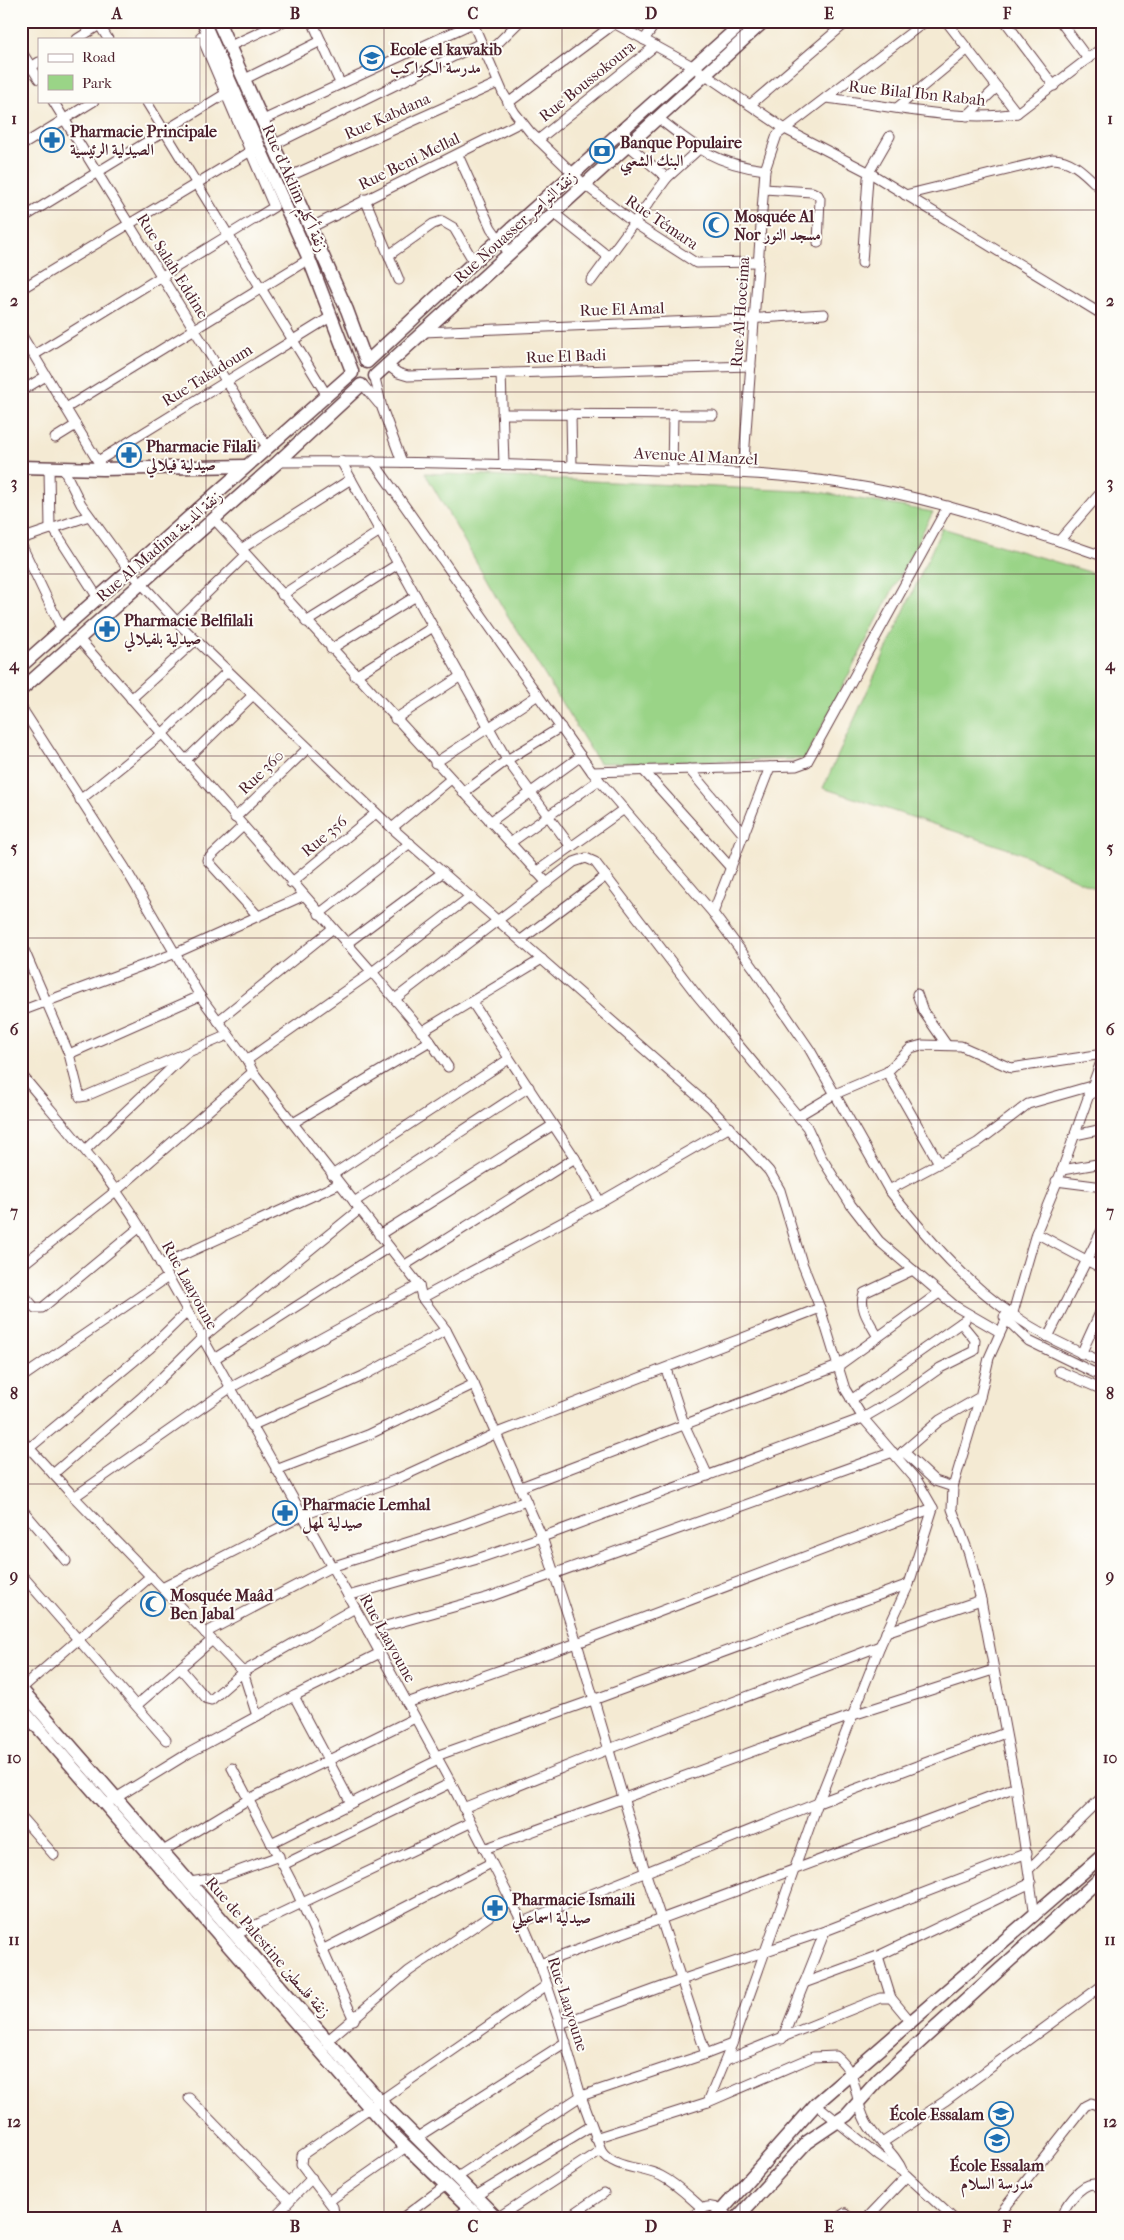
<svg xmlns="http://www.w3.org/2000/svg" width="1124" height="2240" font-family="'IM FELL French Canon',Amiri,serif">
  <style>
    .green { fill: #9ad487; stroke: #727a59 }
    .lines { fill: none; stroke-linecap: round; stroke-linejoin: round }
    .street-casing { stroke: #643d44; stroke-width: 11 }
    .secondary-casing { stroke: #643d44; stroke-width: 15 }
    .street { stroke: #fff; stroke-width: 9 }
    .secondary { stroke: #fff; stroke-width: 12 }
    .grid { fill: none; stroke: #4a1f2b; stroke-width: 1; stroke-opacity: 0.55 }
    .labels { text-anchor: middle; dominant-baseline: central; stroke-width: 4; stroke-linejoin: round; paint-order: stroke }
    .poi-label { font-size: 16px; font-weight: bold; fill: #4a1f2b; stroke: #fdfcf7; text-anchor: start }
    .street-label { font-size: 16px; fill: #4a1f2b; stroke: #fdfcf7 }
    .neatline { fill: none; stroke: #4a1f2b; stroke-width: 2 }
    .grid-label { font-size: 16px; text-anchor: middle; font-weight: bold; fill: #4a1f2b }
  </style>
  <rect width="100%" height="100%" fill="#fdfcf7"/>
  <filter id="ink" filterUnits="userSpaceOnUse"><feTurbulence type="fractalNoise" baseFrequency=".02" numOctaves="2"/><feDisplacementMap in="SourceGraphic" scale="10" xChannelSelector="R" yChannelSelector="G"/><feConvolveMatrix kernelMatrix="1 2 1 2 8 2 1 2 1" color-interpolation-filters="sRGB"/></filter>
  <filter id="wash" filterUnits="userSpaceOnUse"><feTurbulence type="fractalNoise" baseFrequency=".0096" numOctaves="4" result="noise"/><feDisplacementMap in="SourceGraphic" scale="20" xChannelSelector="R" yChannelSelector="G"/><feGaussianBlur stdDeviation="1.12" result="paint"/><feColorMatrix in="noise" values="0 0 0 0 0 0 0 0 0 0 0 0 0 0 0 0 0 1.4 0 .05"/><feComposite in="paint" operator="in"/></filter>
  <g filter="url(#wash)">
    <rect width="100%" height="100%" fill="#f4ead3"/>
    <g class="green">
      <path d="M425 473 819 492 933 512 805 759 599 763 503 608Z"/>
      <path d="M942 528 1103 576V892L1018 852 823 788Z"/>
    </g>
  </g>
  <g filter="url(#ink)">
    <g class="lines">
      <defs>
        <g id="street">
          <path d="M97 21 108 39"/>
          <path d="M312 21 340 83"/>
          <path d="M472 21 503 93 515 113 530 132 585 185 634 223 696 263 759 262"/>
          <path d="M610 21 694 67 785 129 870 173 1103 315"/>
          <path d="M946 21 1017 113"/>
          <path d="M1005 21 1054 86"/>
          <path d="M1060 21 1088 59"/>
          <path d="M77 39 106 21"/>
          <path d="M644 40 657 21"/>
          <path d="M230 46 284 21"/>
          <path d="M21 51 39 79"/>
          <path d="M486 55 520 21"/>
          <path d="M21 73 39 62"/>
          <path d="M245 79 321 41"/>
          <path d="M826 98C885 105 959 123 1017 113L1103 47"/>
          <path d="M53 101 267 447"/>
          <path d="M146 101 326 394"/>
          <path d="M508 103 614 24"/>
          <path d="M750 105 848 21"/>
          <path d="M898 107 968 49"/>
          <path d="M967 116 997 87"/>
          <path d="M658 118C696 148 716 164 765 170"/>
          <path d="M263 120 473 23"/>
          <path d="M538 140 655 46"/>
          <path d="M273 145 481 43"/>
          <path d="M628 145 667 178"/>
          <path d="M21 146 94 101"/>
          <path d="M458 155 491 228 509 253"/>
          <path d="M288 177 498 83"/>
          <path d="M764 189 812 192 818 195 820 199 818 243"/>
          <path d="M905 195 1052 159C1074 159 1087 176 1103 191"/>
          <path d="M365 199 399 280"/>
          <path d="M554 213 609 257"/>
          <path d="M21 219 230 91"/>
          <path d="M310 228 521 122"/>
          <path d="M389 255 433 224 442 221 454 228 474 262"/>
          <path d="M862 263 868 178 871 169 890 136"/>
          <path d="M591 281 667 178 698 150"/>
          <path d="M21 289 254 149"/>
          <path d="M423 332 746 319 824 314"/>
          <path d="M21 334 100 465"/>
          <path d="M34 355 274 207 201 36"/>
          <path d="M386 364 398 373 408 376 751 366"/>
          <path d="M501 373 504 464"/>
          <path d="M375 378 382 408 402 462"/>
          <path d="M363 385 379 404"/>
          <path d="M21 391 46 376"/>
          <path d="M66 408 309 259"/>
          <path d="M502 414 713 415"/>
          <path d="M571 414 572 467"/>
          <path d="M55 438 76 425"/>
          <path d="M98 461 332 316"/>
          <path d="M341 461 507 760 571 847"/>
          <path d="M373 461 592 772 713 913 753 967 810 1050 889 1190C954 1271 1004 1324 1103 1362"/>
          <path d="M278 462C394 461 510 464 627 469 707 472 789 472 869 488 949 503 1026 530 1103 556"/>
          <path d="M49 468 50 529"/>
          <path d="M63 468 81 504 129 570 177 622 392 828 710 1107 769 1171 780 1190 802 1263 820 1308 845 1389 863 1418 918 1482 933 1508 909 1584 880 1646 818 1803 732 2044 708 2102"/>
          <path d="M672 471 673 414"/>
          <path d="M743 473 765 170 777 135 926 21"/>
          <path d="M214 519 547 883"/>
          <path d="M53 528 98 598"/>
          <path d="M21 539 89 516"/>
          <path d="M1059 541 1103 490"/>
          <path d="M21 544 62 630"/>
          <path d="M241 549 351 479"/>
          <path d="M282 595 380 531"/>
          <path d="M177 622 246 555"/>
          <path d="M306 622 398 564"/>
          <path d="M79 639 372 972 430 1041 448 1067"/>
          <path d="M331 649 416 596"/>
          <path d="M355 676 433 627"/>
          <path d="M131 699 196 640"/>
          <path d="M21 707 125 868 200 996 247 1060 253 1072 419 1285 422 1298 446 1330 474 1384 542 1537 577 1643 645 1871 706 2054 581 2096 456 2178"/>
          <path d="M395 719 461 676"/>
          <path d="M186 760 253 695"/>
          <path d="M435 763 538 695"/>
          <path d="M689 769 744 835"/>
          <path d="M643 770 731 868"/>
          <path d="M592 772 796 766 807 762 948 506"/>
          <path d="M463 793 507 760 561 727"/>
          <path d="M80 800 162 734 228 671"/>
          <path d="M235 818 308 748"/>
          <path d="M490 822 581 756"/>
          <path d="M242 827 207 860 258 916"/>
          <path d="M392 828 451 779"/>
          <path d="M510 843 599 780"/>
          <path d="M536 872 624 809"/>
          <path d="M291 883 376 813"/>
          <path d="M713 913 770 767"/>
          <path d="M319 914 410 843"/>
          <path d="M521 940 606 876"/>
          <path d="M21 943 69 1054 80 1097 86 1096 228 1035"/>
          <path d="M346 944 443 872"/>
          <path d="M917 994 923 1011 946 1044"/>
          <path d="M395 999 574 862 586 858 595 862 696 994 807 1127 821 1157 851 1205 879 1241 955 1306 1000 1332"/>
          <path d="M472 1002 575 1158 600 1202"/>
          <path d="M21 1011 176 953 303 896"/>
          <path d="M218 1021 332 929"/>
          <path d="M421 1032 542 959"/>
          <path d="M69 1054 200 996"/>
          <path d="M247 1060 372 972 471 896"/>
          <path d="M887 1072 939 1163"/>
          <path d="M21 1074C62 1124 106 1171 140 1227L368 1631 451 1783 522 1922 540 1964 560 2024 581 2096 601 2150C614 2170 642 2166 661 2176 677 2184 689 2197 702 2208"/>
          <path d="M1088 1094 1103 1091"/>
          <path d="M798 1116 835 1094 887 1072 911 1048 922 1045 961 1046 1011 1068 1103 1054"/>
          <path d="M293 1123 430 1041"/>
          <path d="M1075 1135 1103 1129"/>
          <path d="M85 1150 183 1057"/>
          <path d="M1062 1170 1103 1163"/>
          <path d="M332 1175 509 1059"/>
          <path d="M1056 1181 1103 1187"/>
          <path d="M889 1190 977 1143 1028 1104 1091 1086"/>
          <path d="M354 1202 529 1087"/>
          <path d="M1036 1233 1103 1269"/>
          <path d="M379 1235 553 1125"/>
          <path d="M161 1265 339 1184"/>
          <path d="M405 1265 575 1158"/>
          <path d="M21 1266 117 1190 253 1072"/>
          <path d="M21 1292 35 1308H42L140 1227"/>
          <path d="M422 1298 600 1202 730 1127"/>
          <path d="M1012 1316 1036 1233 1062 1170 1103 1056"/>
          <path d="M1004 1317 1029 1341 1103 1377"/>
          <path d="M1006 1320 989 1358 980 1397 953 1487 952 1509 969 1554 981 1600 1016 1787 1035 1916"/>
          <path d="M878 1337C871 1324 858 1308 864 1293L913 1270"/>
          <path d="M1048 1337 1103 1228"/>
          <path d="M1081 1354 1103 1306"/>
          <path d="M214 1359 389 1247"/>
          <path d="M666 1369 684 1424 708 1476"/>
          <path d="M1059 1371 1103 1390"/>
          <path d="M21 1378 168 1277"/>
          <path d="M851 1400 965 1320"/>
          <path d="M251 1426 363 1376 446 1330"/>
          <path d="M21 1439 74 1497 243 1672 355 1608"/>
          <path d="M903 1451 935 1481 953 1487"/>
          <path d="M21 1455 150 1348 187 1312"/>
          <path d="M897 1457 940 1420 980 1397"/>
          <path d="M276 1470 368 1435 474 1384"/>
          <path d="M53 1474 142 1397 202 1338 360 1209"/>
          <path d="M521 1487 838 1366 939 1293"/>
          <path d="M74 1497 230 1388 419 1285"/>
          <path d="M21 1508 66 1561"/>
          <path d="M21 1574 166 1740"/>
          <path d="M162 1588 302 1516 399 1478 497 1433 820 1308"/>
          <path d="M348 1596 474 1560 542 1537 863 1418 899 1397 940 1368 974 1351 975 1340 961 1323"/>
          <path d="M368 1631 489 1597 893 1452"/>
          <path d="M886 1632 981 1600"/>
          <path d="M205 1633 331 1567 462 1525 526 1501"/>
          <path d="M180 1668 207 1699 211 1700 243 1672 257 1716"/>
          <path d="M21 1689 151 1576"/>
          <path d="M294 1696 351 1803"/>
          <path d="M407 1703 577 1643 933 1508"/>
          <path d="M137 1705 211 1641"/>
          <path d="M436 1756 593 1700 909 1584"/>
          <path d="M232 1768 296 1890 354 2020"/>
          <path d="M111 1801 189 1753 294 1696 380 1653"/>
          <path d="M463 1808 609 1749 880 1646"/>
          <path d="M21 1817 54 1855"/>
          <path d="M271 1843 438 1760"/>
          <path d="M484 1849 853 1715 993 1670"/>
          <path d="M163 1851 249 1799 415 1718"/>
          <path d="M283 1865 451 1783"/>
          <path d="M1029 1869 1103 1796"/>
          <path d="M190 1882 222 1877 279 1856"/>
          <path d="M522 1922 818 1803 1005 1733"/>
          <path d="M237 1934 470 1823"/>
          <path d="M322 1950 491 1863"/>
          <path d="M878 1956 891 1998"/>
          <path d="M540 1964 1016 1787"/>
          <path d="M804 1983 878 1956 1031 1883"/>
          <path d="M560 2024 681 1980 825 1931 1027 1853"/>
          <path d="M782 2039 825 1931"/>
          <path d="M327 2041 409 1971 510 1902"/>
          <path d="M706 2054 732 2044"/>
          <path d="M726 2060 880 1998H891L911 2022"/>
          <path d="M189 2098 288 2200"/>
          <path d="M816 2104 879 2156 903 2172 954 2219"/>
          <path d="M416 2138 566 2042"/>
          <path d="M595 2138 708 2102 813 2057 836 2056C860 2075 853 2099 866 2122 876 2141 895 2152 903 2172"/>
          <path d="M882 2143 945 2101 1103 1985"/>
          <path d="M474 2197 591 2126"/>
          <path d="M329 2201 406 2147"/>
          <path d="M497 2218 601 2150"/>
          <path d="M272 2219 312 2178"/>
          <path d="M335 2219 333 2207 301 2165 302 2155 547 1985"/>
          <path d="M401 2219 446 2185"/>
          <path d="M453 2219 470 2208"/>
          <path d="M566 2219 604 2193"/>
          <path d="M690 2219C707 2202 715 2203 732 2219"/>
          <path d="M836 2219 845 2213 852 2219"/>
          <path d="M866 2219 907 2176"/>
          <path d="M996 2219 1085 2106 1091 2103 1097 2105 1103 2113"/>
          <path d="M1061 2219C1063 2207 1081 2183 1094 2184L1103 2191"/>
        </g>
        <g id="secondary">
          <path d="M203 21 309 259 352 371"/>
          <path d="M218 21 347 310 366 361"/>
          <path d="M367 362 474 262 745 21"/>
          <path d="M375 376 764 21"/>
          <path d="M21 467 103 469 245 466"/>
          <path d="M21 666 352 373"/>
          <path d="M21 690 278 462 361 385"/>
          <path d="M21 1689 380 2101 498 2219"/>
          <path d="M21 1708 391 2132 481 2219"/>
          <path d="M714 2219 816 2104 1103 1855"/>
          <path d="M736 2219 807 2142 847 2115 879 2079 1103 1876"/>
        </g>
      </defs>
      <use href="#street" class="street-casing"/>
      <use href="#secondary" class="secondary-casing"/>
      <use href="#street" class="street"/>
      <use href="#secondary" class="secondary"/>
    </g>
  </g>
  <path class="grid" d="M206 21V2219M384 21V2219M562 21V2219M740 21V2219M918 21V2219M21 210H1103M21 392H1103M21 574H1103M21 756H1103M21 938H1103M21 1120H1103M21 1302H1103M21 1484H1103M21 1666H1103M21 1848H1103M21 2030H1103"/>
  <defs>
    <symbol id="school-ring" viewBox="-11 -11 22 22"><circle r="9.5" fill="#fdfcf7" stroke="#1f6fb2" stroke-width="1.5"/><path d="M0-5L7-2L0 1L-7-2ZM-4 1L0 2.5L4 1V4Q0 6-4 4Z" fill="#1f6fb2"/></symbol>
    <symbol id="pharmacy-ring" viewBox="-11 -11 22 22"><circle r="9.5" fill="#fdfcf7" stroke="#1f6fb2" stroke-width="1.5"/><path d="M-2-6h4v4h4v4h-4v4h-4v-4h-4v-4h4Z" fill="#1f6fb2"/></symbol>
    <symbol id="bank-ring" viewBox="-11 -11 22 22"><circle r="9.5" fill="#fdfcf7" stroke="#1f6fb2" stroke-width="1.5"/><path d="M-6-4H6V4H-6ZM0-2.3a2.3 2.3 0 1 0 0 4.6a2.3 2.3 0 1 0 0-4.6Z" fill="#1f6fb2"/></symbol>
    <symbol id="mosque-ring" viewBox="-11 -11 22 22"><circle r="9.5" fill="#fdfcf7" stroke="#1f6fb2" stroke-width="1.5"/><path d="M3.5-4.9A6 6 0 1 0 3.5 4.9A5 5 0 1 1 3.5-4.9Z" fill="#1f6fb2"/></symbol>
  </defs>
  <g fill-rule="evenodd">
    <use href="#school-ring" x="358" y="44" width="28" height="28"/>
    <use href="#pharmacy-ring" x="38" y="126" width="28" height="28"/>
    <use href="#bank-ring" x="588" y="137" width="28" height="28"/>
    <use href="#mosque-ring" x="702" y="211" width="28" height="28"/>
    <use href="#pharmacy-ring" x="115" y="441" width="28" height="28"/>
    <use href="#pharmacy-ring" x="93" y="615" width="28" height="28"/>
    <use href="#pharmacy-ring" x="271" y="1499" width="28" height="28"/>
    <use href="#mosque-ring" x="139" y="1590" width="28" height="28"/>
    <use href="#pharmacy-ring" x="481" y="1894" width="28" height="28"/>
    <use href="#school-ring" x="987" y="2100" width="28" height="28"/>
    <use href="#school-ring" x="983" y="2126" width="28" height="28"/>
  </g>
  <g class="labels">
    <g class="poi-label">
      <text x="390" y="49">Ecole el kawakib<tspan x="390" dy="18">مدرسة الكواكب</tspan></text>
      <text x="70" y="131">Pharmacie Principale<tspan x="70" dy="18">الصيدلية الرئيسية</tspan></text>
      <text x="620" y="142">Banque Populaire<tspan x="620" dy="18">البنك الشعبي</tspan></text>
      <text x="734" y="216">Mosquée Al<tspan x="734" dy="18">Nor مسجد النور</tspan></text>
      <text x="146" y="446">Pharmacie Filali<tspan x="146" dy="18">صيدلية فيلالي</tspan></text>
      <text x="124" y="620">Pharmacie Belfilali<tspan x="124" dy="18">صيدلية بلفيلالي</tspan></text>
      <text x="302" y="1504">Pharmacie Lemhal<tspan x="302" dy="18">صيدلية لمهل</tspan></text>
      <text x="170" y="1595">Mosquée Maâd<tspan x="170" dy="18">Ben Jabal</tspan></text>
      <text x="512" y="1899">Pharmacie Ismaili<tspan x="512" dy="18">صيدلية اسماعيلي</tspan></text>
      <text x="984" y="2114" text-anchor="end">École Essalam</text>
      <text x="997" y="2165" text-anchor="middle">École Essalam<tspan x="997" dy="18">مدرسة السلام</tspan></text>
    </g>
    <g class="street-label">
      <text transform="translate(587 81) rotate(-39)">Rue Boussokoura</text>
      <text transform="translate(917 93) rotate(6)">Rue Bilal Ibn Rabah</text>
      <text transform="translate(387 116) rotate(-24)">Rue Kabdana</text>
      <text transform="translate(409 161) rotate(-26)">Rue Beni Mellal</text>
      <text transform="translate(295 188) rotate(66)">Rue d’Aklim زنقة أكليم</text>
      <text transform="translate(662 222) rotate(34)">Rue Témara</text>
      <text transform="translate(515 227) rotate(-42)">Rue Nouasser زنقة النواصر</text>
      <text transform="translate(173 266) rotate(58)">Rue Salah Eddine</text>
      <text transform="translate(622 309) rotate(-2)">Rue El Amal</text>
      <text transform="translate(740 312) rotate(-86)">Rue Al Hoceima</text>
      <text transform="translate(566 356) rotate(-2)">Rue El Badi</text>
      <text transform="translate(207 375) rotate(-32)">Rue Takadoum</text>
      <text transform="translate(696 456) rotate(3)">Avenue Al Manzel</text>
      <text transform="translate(159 546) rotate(-41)">Rue Al Madina زنقة المدينة</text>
      <text transform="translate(261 772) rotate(-44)">Rue 360</text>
      <text transform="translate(324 836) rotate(-40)">Rue 356</text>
      <text transform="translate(190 1285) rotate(61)">Rue Laayoune</text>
      <text transform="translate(388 1638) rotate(61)">Rue Laayoune</text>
      <text transform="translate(268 1947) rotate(49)">Rue de Palestine زنقة فلسطين</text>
      <text transform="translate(568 2004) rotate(72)">Rue Laayoune</text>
    </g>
  </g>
  <rect width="1124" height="2240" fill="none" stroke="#fdfcf7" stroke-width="55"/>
  <rect x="38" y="38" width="162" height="65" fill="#fdfcf7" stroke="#b5a4a5"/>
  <rect x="48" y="54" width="25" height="8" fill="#ffffff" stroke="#b5a4a5"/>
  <text x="82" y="62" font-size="15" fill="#4a1f2b">Road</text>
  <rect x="48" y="75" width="25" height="15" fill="#9ad487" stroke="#b5a4a5"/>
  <text x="82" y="88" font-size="15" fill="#4a1f2b">Park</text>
  <rect x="28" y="28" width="1068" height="2184" class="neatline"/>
  <g class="grid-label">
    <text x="117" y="19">A</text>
    <text x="295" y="19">B</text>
    <text x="473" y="19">C</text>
    <text x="651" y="19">D</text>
    <text x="829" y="19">E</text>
    <text x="1007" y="19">F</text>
    <text x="14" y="124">1</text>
    <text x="1110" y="124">1</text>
    <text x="14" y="306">2</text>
    <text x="1110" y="306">2</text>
    <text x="14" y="488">3</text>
    <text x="1110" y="488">3</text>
    <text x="14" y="670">4</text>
    <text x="1110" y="670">4</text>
    <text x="14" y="853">5</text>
    <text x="1110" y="853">5</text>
    <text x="14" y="1035">6</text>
    <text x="1110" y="1035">6</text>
    <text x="14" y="1217">7</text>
    <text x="1110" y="1217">7</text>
    <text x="14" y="1399">8</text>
    <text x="1110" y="1399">8</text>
    <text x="14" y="1581">9</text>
    <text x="1110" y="1581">9</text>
    <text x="14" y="1763">10</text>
    <text x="1110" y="1763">10</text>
    <text x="14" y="1945">11</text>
    <text x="1110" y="1945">11</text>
    <text x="14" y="2127">12</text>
    <text x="1110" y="2127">12</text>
    <text x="117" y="2232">A</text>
    <text x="295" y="2232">B</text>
    <text x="473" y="2232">C</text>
    <text x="651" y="2232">D</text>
    <text x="829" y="2232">E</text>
    <text x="1007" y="2232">F</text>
  </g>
</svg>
